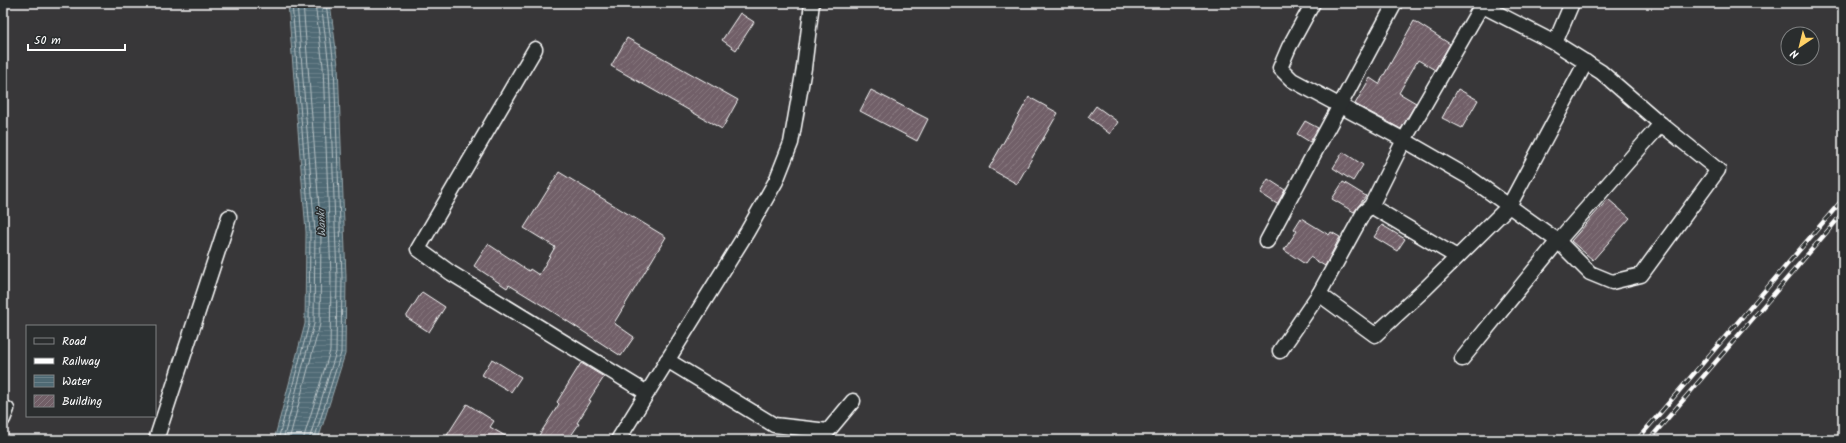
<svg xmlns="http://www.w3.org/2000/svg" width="1846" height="443" font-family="Kalam,sans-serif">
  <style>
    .water { fill: url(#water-rules); stroke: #95a6ac }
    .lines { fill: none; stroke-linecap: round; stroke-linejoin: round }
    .shore { stroke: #b9c3c7; stroke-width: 1 }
    .building { fill: url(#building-hatch); stroke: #fff }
    .minor-casing { stroke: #fff; stroke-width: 17 }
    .minor { stroke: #2a2d2e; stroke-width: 14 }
    .rail-casing { stroke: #fff; stroke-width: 4.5 }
    .rail { stroke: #2a2d2e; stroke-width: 3; stroke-dasharray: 9; stroke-linecap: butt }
    .labels { text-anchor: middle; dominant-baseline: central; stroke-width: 3; stroke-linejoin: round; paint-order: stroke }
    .water-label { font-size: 11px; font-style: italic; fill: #a7b4ba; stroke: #2a2d2e }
  </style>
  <defs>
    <pattern id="water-rules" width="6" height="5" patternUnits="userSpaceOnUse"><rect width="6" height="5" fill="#4f6a74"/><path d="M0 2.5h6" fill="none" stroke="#698089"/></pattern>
    <pattern id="building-hatch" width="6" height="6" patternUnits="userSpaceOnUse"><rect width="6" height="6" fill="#715f67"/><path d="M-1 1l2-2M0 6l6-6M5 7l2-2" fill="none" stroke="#86777e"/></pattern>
  </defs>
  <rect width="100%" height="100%" fill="#383739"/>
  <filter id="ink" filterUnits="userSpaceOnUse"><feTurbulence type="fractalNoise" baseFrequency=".025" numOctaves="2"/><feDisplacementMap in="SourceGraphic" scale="8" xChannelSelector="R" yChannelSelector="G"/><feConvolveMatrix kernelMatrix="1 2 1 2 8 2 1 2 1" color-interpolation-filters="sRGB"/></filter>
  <g filter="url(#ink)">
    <path class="water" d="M288 3H330L338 65 346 277 345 354 318 440H274L305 324 306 232Z"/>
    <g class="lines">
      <g class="shore">
        <path d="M278 440 309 324 310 232 292 3"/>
        <path d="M283 440 314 324 315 232 297 3"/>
        <path d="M289 440 320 324 321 232 303 3"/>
        <path d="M303 440 330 351 331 277 323 66 315 3"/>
        <path d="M309 440 336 352 337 277 329 66 321 3"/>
        <path d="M314 440 341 353 342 277 334 65 326 3"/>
      </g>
    </g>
    <g class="building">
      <path d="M740 13 754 22 736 50 722 40Z"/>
      <path d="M1414 21 1450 44 1435 70 1418 60 1399 93 1416 103 1401 129 1355 104 1370 78 1379 84Z"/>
      <path d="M627 38 738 100 722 129 611 66Z"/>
      <path d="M1458 89 1478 100 1462 128 1442 118Z"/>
      <path d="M871 90 928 119 917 141 860 111Z"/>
      <path d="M1029 97 1058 113 1017 184 989 168Z"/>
      <path d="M1096 106 1118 122 1110 134 1088 117Z"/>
      <path d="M1305 121 1318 128 1310 142 1297 134Z"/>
      <path d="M1343 152 1363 165 1353 181 1333 168Z"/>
      <path d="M559 172 666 237 614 323 634 337 621 356 550 310 509 285 507 288 474 266 488 244 529 271 530 269 539 275 555 247 524 228Z"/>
      <path d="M1268 179 1285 190 1277 204 1260 193Z"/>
      <path d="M1343 182 1366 196 1354 212 1332 199Z"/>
      <path d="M1608 199 1630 218 1593 260 1571 241Z"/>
      <path d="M1301 218 1329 235 1331 232 1340 237 1325 266 1310 257 1305 264 1284 250 1297 231 1294 229Z"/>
      <path d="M1382 225 1405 239 1397 251 1374 237Z"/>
      <path d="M422 292 445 307 429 332 406 317Z"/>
      <path d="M492 359 521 377 511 392 482 375Z"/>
      <path d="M581 363 604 377 589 400 591 401 577 423 579 424 568 440H536L559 404 557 402Z"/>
      <path d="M467 404 494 421 490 427 512 440H444Z"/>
    </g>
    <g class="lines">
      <defs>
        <g id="minor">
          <path d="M1313 3 1289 47 1280 68 1292 80 1404 140 1470 178 1558 241 1590 273 1612 282 1641 275 1718 170 1661 124 1601 72 1555 43 1477 3"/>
          <path d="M1555 43 1572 3"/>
          <path d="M535 49 418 249 451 273 647 393"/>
          <path d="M1371 206 1457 257"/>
          <path d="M1267 241 1395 3"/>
          <path d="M1319 294 1375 335 1426 288 1509 206 1586 62"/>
          <path d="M1280 351 1319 294 1364 212 1371 206 1404 140 1483 3"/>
          <path d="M1462 359 1558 241 1661 124"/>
          <path d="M667 360 774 425 828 431 853 401"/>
          <path d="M3 419 7 409"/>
          <path d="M156 440 229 217"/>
          <path d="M618 440 747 232 776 181 791 143 804 68 812 3"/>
        </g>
      </defs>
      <use href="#minor" class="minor-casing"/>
      <use href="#minor" class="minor"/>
      <defs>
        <g id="rail">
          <path d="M1637 440 1843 199"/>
          <path d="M1649 440 1843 213"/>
        </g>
      </defs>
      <use href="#rail" class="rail-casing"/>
      <use href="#rail" class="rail"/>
    </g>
  </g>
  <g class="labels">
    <g class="water-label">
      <text transform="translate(322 223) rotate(-92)">Wanki</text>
    </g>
  </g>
  <rect width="1846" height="443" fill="none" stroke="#2a2d2e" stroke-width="16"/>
  <rect x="8" y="8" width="1830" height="427" fill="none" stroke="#fff" stroke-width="1.5" filter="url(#ink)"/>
  <rect x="26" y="325" width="130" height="92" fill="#2a2d2e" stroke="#7f8182"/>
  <rect x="34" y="338" width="20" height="6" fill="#2a2d2e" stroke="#7f8182"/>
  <text x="62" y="345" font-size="12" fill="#ffffff">Road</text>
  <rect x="34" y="358" width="20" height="6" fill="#ffffff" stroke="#7f8182"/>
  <text x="62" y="365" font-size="12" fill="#ffffff">Railway</text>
  <rect x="34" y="375" width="20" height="12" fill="url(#water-rules)" stroke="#7f8182"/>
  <text x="62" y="385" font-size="12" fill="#ffffff">Water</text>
  <rect x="34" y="395" width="20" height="12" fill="url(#building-hatch)" stroke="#7f8182"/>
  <text x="62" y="405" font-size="12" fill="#ffffff">Building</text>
  <g transform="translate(1800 46) rotate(215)"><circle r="19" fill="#2a2d2e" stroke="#7f8182"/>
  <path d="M0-3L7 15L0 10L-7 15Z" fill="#ffd166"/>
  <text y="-6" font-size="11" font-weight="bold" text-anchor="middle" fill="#ffffff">N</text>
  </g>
  <path d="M28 44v6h97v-6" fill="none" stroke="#ffffff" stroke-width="2"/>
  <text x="34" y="44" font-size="12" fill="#ffffff" stroke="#2a2d2e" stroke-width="3" paint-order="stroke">50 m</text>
</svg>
